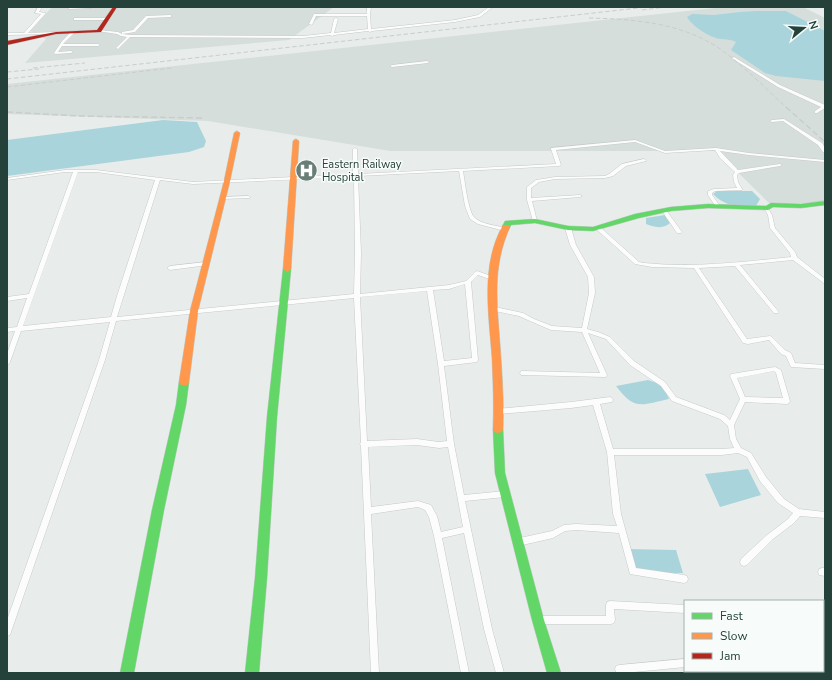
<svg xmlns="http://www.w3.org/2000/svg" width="832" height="680" font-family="'Nunito Sans',sans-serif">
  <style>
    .built { fill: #d6dedb }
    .water { fill: #a9d4db }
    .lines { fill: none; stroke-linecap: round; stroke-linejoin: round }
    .street-casing { stroke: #c5cac8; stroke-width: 1 }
    .fast-casing { stroke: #c3cbc8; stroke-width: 1 }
    .slow-casing { stroke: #c3cbc8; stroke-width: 1 }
    .jam-casing { stroke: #c3cbc8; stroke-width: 1 }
    .street { fill: #fcfcfc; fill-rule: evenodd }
    .fast { fill: #63d668; fill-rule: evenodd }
    .slow { fill: #ff974d; fill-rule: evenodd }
    .jam { fill: #b3261e; fill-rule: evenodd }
    .rail-far1 { stroke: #c9cdcc; stroke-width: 1; stroke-dasharray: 4.5 2.5; stroke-linecap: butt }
    .rail { stroke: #c9cdcc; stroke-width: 1.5; stroke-dasharray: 6 3; stroke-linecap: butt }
    .labels { text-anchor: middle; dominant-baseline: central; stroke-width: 3; stroke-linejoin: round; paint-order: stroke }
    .far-poi-label { font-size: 11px; fill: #24423a; stroke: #f7fbf9; text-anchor: start }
  </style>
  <rect width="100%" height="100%" fill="#e8edeb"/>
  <g class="built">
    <path d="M52 7H334L289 40 25 63 46 39 30 31Z"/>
    <path d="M724 7H803L825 18V201L813 203 770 204 716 151H390L208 121 7 114V84Z"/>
  </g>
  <g class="water">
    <path d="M757 11H786L825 31V81L776 76 765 73 731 50 736 42C730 39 727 40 721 39 710 38 692 26 687 17L692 14 714 15 740 12Z"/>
    <path d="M163 120 197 122 206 141 204 147 189 152 7 176V140Z"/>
    <path d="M717 191H752L760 199 756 206C738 206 727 208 713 194Z"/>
    <path d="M665 215 671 222C663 230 655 227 646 224V218Z"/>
    <path d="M648 380 663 385 669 399C641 405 635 411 616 386Z"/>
    <path d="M748 469 761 495 720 507 705 474Z"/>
    <path d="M626 549 676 550 683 573 645 574 634 568Z"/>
  </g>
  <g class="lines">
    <defs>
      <g id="street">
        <path d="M38 7H42L39 12 46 13 28 33 56 32H57V34L7 35V33H24L41 14 35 13Z"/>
        <path d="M68 7H93L91 8 69 9Z"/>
        <path d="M367 7H371L370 15 371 29 455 20 478 15 489 7H493L480 17 455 22 372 31 370 32 368 31 334 35 332 36 330 35 303 38 130 37 118 49 116 48 127 37 121 36 117 34 97 31 99 30 118 32 122 34V32L133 30 146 16 170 15H171V17L148 18 135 32 122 34 131 35 303 36 331 33 334 19 336 18 338 19 334 33 368 29 367 16H316L312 25 309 24 314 14H367Z"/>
        <path d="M75 18H108L110 19 108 20H74V18Z"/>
        <path d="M72 31 75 32 63 44H98L100 45 98 46H62L58 52 71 51 73 52 71 53 55 54 54 53 62 41Z"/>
        <path d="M734 57 780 85 825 105V108L817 113H815V111L821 107 778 87 733 59 732 58Z"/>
        <path d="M427 61 429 62 428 63 392 67 390 66 392 65Z"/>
        <path d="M784 119 822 143 825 148V152H823L818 145 783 121 772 122 770 121 772 120Z"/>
        <path d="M635 140 665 151 716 148 749 153 825 160V162L749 155 720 151 738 170 780 164 782 165 780 166 739 173 737 175 738 182 742 189V190L715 191 712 193V195L720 206 718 207H716L708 195V191L714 189 737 188 734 182 733 175 735 172 720 158 715 150 665 153 635 142 556 150 561 165 559 166 463 171C465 182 468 210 474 217 480 224 498 226 507 228V230L505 231 478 224 470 219 465 206 459 171 358 176 361 253 360 294 449 285 466 281 475 272 477 271 494 277 495 278 492 280 478 275 471 282 478 360 477 362 444 366 454 444 464 495 505 491 508 492 509 494 508 496 505 497 465 501 492 629 504 673H496L484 629 464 533 442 538 469 673H461L434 536 429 517 425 510 418 507 371 514 379 673H371L361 446 360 444 361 442 354 298 116 321 105 360 11 632 10 635 7 636V620L99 360 110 322 21 331 10 362 9 364H7V354L15 331 7 332V328L17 327 27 298 7 301V297L29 294 73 172H65L7 180V178L65 170H96L193 182 353 174V149L355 148 357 149 358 174 556 164 551 149V148ZM78 172H96L155 180 117 296 111 317 23 326ZM354 177 355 253 354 294 117 317 160 180 193 184ZM465 284 472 358 444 361 433 290 449 289ZM427 291 438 364 447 441 439 442 417 439 367 441 360 297ZM417 445 439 448 448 447 463 527 441 532 437 516 431 505 418 501 371 507 368 447Z"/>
        <path d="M644 159 646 160V161L626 166 613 176 605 178 555 179 539 182 531 188V198L580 195 582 196 580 197 532 201 537 221 535 222 533 221 527 200V187L536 180 555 177 605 176 609 174 622 164Z"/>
        <path d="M248 196 250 197V198L222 199 220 198 222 197Z"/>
        <path d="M764 207H768V208L772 215 775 228 795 252 797 257 825 279V284L793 260 740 265 778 311 779 312 778 313H774L735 266 699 268 747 339 770 336 772 337 785 350 791 353 795 363 825 365V369L791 367 786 356 781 354 769 340 748 344 743 343 694 268 652 267 635 264 595 228 596 227H600L639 262 644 263C693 268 743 262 791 257L790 253 770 228 768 215 764 208Z"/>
        <path d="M662 210H666L682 232 681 233H677L662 211Z"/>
        <path d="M568 226 571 228 576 245 594 277 595 293 587 329 598 332 610 337 634 361 665 382 676 397 724 415 730 420 740 399 730 376 731 374 775 367 781 370 790 401 789 403 787 404 745 402 734 425 736 439 741 448 751 453 766 477 784 499 799 509 825 512V518L800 516 794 523 773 539 747 565 744 566 741 565 740 562 741 559 767 535 788 519 793 513 778 503 760 481 747 457 738 453 722 455H614L621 514 636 568 684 575 687 576 688 579 687 582 684 583 630 574 619 533 576 530 565 531 553 538 518 546 515 545 514 542 515 539 552 531 564 525 576 524 617 526 613 514 607 452 593 405 571 408 499 414 497 413 496 411 497 409 571 402 610 397 612 398 613 400 612 402 600 404 613 449H722L734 448 730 439 728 426 720 419 672 401 661 386 630 365 606 339 588 333 607 375 606 377 521 375 520 373 521 371H523L600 373 582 332 551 330 530 321 519 316 495 311 492 309 495 307 523 313 534 319 552 326 582 328 589 293 588 277 570 245 565 228ZM774 371 776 373 783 398 745 397 737 378Z"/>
        <path d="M206 262 209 264 208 265 170 270 167 268 170 266Z"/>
        <path d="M822 568H825V576L819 575 818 572 819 569Z"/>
        <path d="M610 601 685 605V613L614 609 615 620 614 623 611 624H538L535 623 534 620 535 617 538 616H606V605L607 602Z"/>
        <path d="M685 659V667L624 673 616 672 615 669 616 666 619 665Z"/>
        <path d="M823 665H825V673H822L819 671H823Z"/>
        <rect x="717" y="671" width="8" height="2"/>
        <rect x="781" y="671" width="12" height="2"/>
      </g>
      <g id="fast">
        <path d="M825 201V205L801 208 773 207 768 210 708 208 671 211 639 218 593 231 568 230 535 223 511 225 509 229H506L502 227 505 221 535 219 568 226 593 227 635 214 671 207 708 204 766 206 771 203 801 204Z"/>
        <path d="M287 266 291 269 277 417 267 578 259 673H245L255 578 267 417 283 269Z"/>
        <path d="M184 378 187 379 189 382 186 405 164 510 134 673H120L152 510 176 405 179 382 181 379Z"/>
        <path d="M498 425 502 426 503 429 505 473 544 620 561 673H547L532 620 495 473 493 429 494 426Z"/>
      </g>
      <g id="slow">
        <path d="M237 131 240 133 230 181 198 311 189 382 187 385H181L179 382 190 311 224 181 234 133Z"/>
        <path d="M296 139 299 141 291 269 287 272 283 269 293 141Z"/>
        <path d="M503 225H509L510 227C492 267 497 302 500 344 502 372 504 400 503 429L502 432 498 433 494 432 493 429C494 405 493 382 492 358 489 315 480 265 503 225Z"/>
      </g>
      <path id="jam" d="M113 7H117L101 32 56 34 7 45V41L56 32 97 30Z"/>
    </defs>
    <use href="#street" class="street-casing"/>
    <use href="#fast" class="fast-casing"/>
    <use href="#slow" class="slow-casing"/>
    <use href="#jam" class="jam-casing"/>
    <use href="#street" class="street"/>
    <use href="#fast" class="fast"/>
    <use href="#slow" class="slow"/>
    <use href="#jam" class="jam"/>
    <g class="rail-far1">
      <path d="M642 10 666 7"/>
      <path d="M589 18C634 19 685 23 723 51 746 68 766 89 787 108"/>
      <path d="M33 68 85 63"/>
      <path d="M7 72 39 69"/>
      <path d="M7 79 647 7"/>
      <path d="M7 87 171 68"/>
    </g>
    <g class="rail">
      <path d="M786 107 825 142"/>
      <path d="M7 112 80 116 202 118"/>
    </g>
  </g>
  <defs>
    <symbol id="hospital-disc" viewBox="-11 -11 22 22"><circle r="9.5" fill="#697e78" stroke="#f7fbf9"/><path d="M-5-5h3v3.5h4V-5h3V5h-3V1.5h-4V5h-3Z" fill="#fff"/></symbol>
  </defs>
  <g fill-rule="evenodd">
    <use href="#hospital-disc" x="294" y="158" width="25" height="25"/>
  </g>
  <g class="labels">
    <g class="far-poi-label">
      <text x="322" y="164">Eastern Railway<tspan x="322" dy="13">Hospital</tspan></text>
    </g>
  </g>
  <rect width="832" height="680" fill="none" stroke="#24423a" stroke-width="16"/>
  <rect x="684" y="600" width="140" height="72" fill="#f7fbf9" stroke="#a3b1ad"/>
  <rect x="692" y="613" width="20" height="6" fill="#63d668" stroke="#a3b1ad"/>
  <text x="720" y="620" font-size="12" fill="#24423a">Fast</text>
  <rect x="692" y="633" width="20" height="6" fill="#ff974d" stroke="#a3b1ad"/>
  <text x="720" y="640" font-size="12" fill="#24423a">Slow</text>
  <rect x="692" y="653" width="20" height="6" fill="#b3261e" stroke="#a3b1ad"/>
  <text x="720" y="660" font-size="12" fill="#24423a">Jam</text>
  <g transform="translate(804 28) rotate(72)" stroke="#f7fbf9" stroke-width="3" paint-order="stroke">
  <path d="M0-3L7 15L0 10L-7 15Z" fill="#24423a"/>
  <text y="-6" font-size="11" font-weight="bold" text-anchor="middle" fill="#24423a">N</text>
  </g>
</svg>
